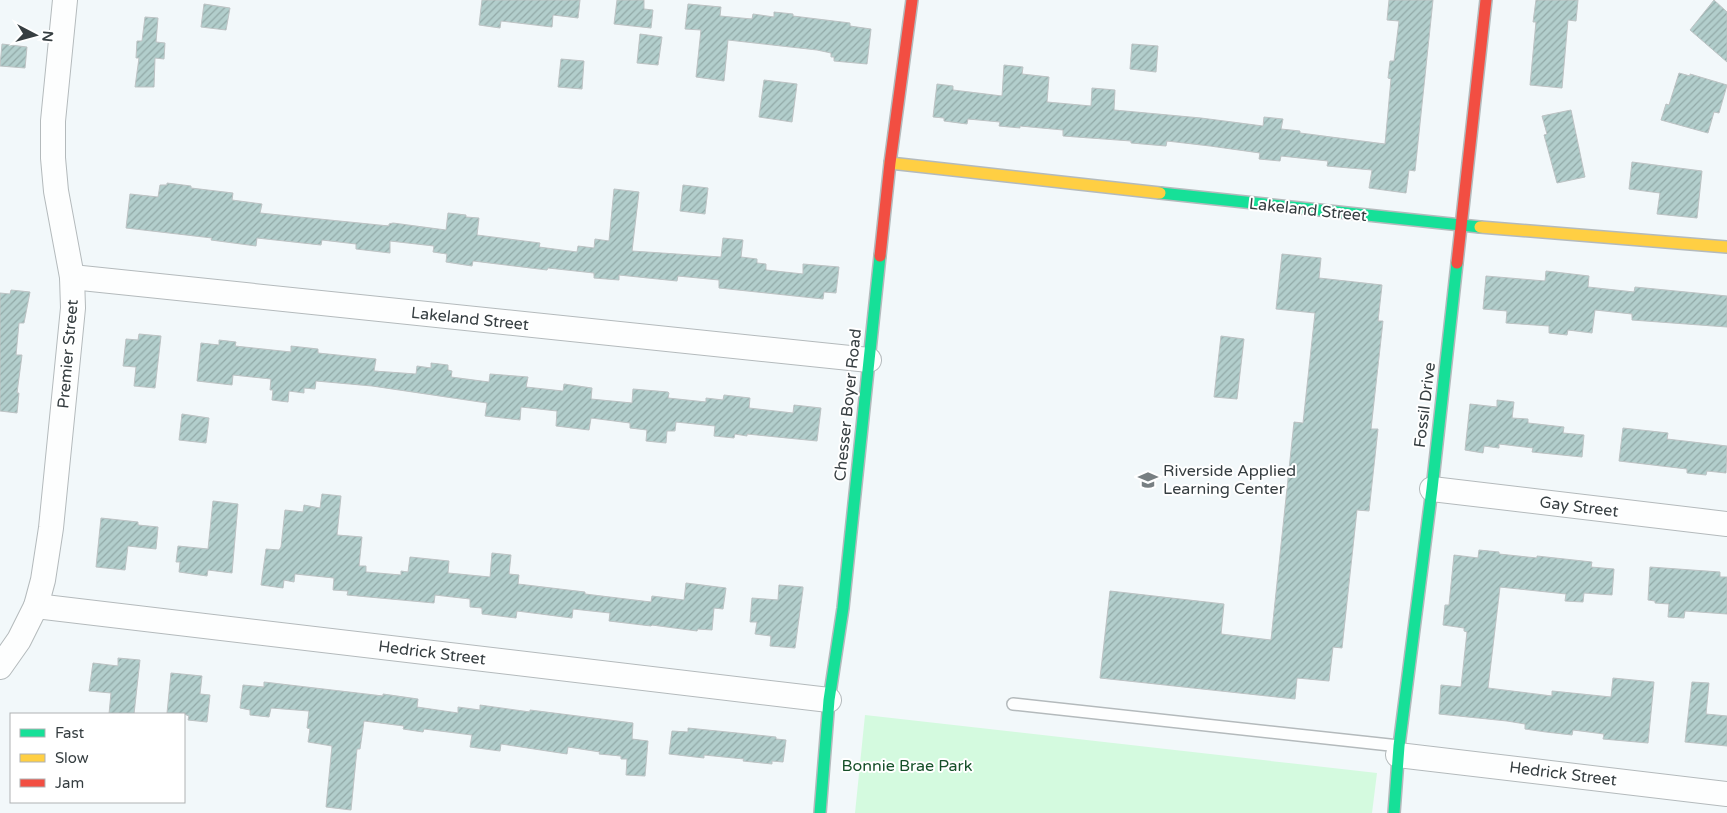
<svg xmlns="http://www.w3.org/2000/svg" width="1727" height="813" font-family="'Varela Round',sans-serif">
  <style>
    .park { fill: #d4fadf }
    .building { fill: url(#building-hatch); stroke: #bdc3c4 }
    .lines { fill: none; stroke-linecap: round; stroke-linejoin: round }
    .lane-casing { stroke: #b4babc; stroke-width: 14 }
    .street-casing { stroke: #b4babc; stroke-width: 26 }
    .fast-casing { stroke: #b4babc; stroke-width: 14 }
    .slow-casing { stroke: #b4babc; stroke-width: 14 }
    .jam-casing { stroke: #b4babc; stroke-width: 14 }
    .lane { stroke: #fdfefe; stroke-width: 11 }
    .street { stroke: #fdfefe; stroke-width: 24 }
    .fast { stroke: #16e098; stroke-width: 11 }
    .slow { stroke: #ffcf43; stroke-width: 11 }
    .jam { stroke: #f24e42; stroke-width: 11 }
    .labels { text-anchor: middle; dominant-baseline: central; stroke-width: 4; stroke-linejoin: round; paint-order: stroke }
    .street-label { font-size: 16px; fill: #363e41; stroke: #fff }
    .poi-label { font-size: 16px; fill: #363e41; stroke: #fff; text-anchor: start }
    .park-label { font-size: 16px; fill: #165029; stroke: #fff }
  </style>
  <defs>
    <pattern id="building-hatch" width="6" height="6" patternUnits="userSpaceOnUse" patternTransform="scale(1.25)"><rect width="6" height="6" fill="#b2cecc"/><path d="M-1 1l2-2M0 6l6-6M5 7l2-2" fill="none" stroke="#92a9a7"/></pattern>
  </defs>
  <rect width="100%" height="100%" fill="#f2f8fa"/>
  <path class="park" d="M865 715 1377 773 1372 813H855Z"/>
  <g class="building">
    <path d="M482 0H580L578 18 553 15 552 27 501 21 500 28 479 25Z"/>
    <path d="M617 0H644V9L653 10 651 28 614 24Z"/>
    <path d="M1389 0H1433L1415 171 1409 170 1406 193 1369 188 1372 170 1327 166 1328 161 1281 156 1280 161 1259 159 1260 153 1210 146 1167 141 1166 146 1131 143V141L1063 136V130L1020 126V128L999 126 1000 122 968 119 967 124 944 121V118L933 117 937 84 953 86V90L1002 96 1004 65 1023 67 1022 74 1049 77 1047 102 1091 106 1092 88 1115 90 1114 110 1201 118 1263 126 1264 117 1283 119 1281 129 1300 131V133L1308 134 1385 144 1391 79 1388 78 1390 61H1394L1399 21 1387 20Z"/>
    <path d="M1536 0H1578L1576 21 1568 20 1562 88 1530 85 1536 22H1533Z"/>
    <path d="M1714 0 1727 12V62L1690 30Z"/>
    <path d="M204 4 230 8 226 30 201 27Z"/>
    <path d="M688 4 721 7 720 16 752 19 753 14 774 17V12L793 14V16L850 23V26L871 29 867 64 834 61V57H831V53L817 50 728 40 724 81 696 77 701 30 685 29Z"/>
    <path d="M145 17 158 18 156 42 165 43 164 59 155 58 154 87H135L139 58H136L137 41H142Z"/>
    <path d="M640 34 662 37 658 65 637 63Z"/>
    <path d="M2 44 27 47 25 68 0 66Z"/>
    <path d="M1132 44 1158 46 1156 72 1130 69Z"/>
    <path d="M561 59 584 61 582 89 558 87Z"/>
    <path d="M1679 73 1690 76V74L1727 85 1719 113 1714 112 1708 133 1661 120 1666 104 1669 105Z"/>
    <path d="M764 80 797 84 792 122 759 117Z"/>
    <path d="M1571 110 1585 177 1557 183 1544 135 1547 134 1542 116Z"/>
    <path d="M1632 162 1702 171 1697 218 1657 214 1660 193 1629 189Z"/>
    <path d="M167 183 191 186V188L233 193 232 200 262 204 260 213 389 226V224L393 223 446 230 448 213 466 215V217L479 218 477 235 540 243 539 247 577 252 578 246 594 248 595 239 609 241 614 189 639 192 632 251 721 257 723 238 743 240 741 257 757 259V263L766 264V270L803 274V264L839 267 836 293 824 292 823 299 719 288V280L678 276 677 281 619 275V280L594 278V273L548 268 547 270 473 261 472 266 446 262 447 254 433 252 434 246 390 241V253L356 249V244L322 240 321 245 257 238 256 246 211 240 212 238 126 228 130 194 158 197 160 185H167Z"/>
    <path d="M683 185 708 188 705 214 680 211Z"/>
    <path d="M1282 254 1321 258 1319 278 1382 285 1378 321H1383L1371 429H1378L1369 511 1357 510 1342 648 1333 647 1329 681 1297 678 1295 699 1100 678 1110 591 1224 604 1221 634 1271 640 1294 422 1303 423 1315 313 1276 309Z"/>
    <path d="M1546 271 1589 276 1588 287 1634 292 1635 287 1727 296V327L1632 320V314L1595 310 1592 333 1568 330 1567 335 1549 333V326L1506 323 1507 311 1483 309 1486 276 1545 281Z"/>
    <path d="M11 290 30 292 24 323H19L16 355H22L17 393H19L17 413 0 411V293L10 294Z"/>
    <path d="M139 334 161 336 155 388 134 386 136 367 123 366 126 339 138 340Z"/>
    <path d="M1221 336 1244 339 1237 399 1214 397Z"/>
    <path d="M219 340 236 342 235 346 291 352V346L318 349V353L376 359 374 371 416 374 417 366 431 368V363L448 365V370L452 371 451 377 489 382 490 374 528 377 526 387 563 391 564 384 592 388 591 399 632 403 633 389 668 392 669 393 668 398 706 402V398L723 400 724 395 750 398 749 408 793 413 794 405 821 408 817 441 747 434V436L735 434 734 438 714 436 715 426 676 422 675 431H667L666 443 646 441 647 430 630 428V423L591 418 589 430 556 426 557 411 521 407 520 420 485 416 487 403 372 386 316 381 315 389 304 388V393L289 391 288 402 272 400 273 390H270L271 379 233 375 232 385 197 381 201 343 219 345Z"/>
    <path d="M1497 400 1514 402 1512 418 1528 419V423L1564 427 1563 433 1584 435 1582 457 1532 452 1533 448 1499 444V448L1484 446 1483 453 1465 450 1470 404 1497 407Z"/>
    <path d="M182 414 209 418 206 443 179 440Z"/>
    <path d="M1623 428 1668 433 1667 439 1727 446 1726 473 1707 471 1706 475 1687 473V469L1619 461Z"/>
    <path d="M322 494 341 496 337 535 362 537 359 566H366V572L401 575V571L408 572 410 557 449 561 448 573 490 577 492 553 511 555 509 574 519 575 518 584 585 592V594L651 602 652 596 684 600 686 583 726 588 723 609 714 608 712 630 698 629 697 631 652 625 651 626 609 621 610 613 573 609 572 618 517 611 516 618 482 614V608L470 607V599L435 595 434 603 347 595 348 591 333 590 334 578 295 574 294 582 284 580 283 588 261 585 266 549 279 550 281 547 285 510 303 512 304 505 320 508Z"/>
    <path d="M213 501 238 504 232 573 208 570 207 576 179 572 180 562H176L178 546 208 549Z"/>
    <path d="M101 518 138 522V525L158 527 156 549 128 546 125 570 96 567Z"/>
    <path d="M1479 550 1499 552V554L1537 558V556L1592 562 1591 567 1614 569 1612 595 1584 593 1583 602 1565 601 1566 594 1500 587 1488 688 1552 696V691L1611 697 1613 678 1654 682 1648 743 1603 739 1604 734 1573 730 1572 735 1546 732 1525 729V724L1507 721 1439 714 1441 685 1461 687 1467 632 1464 631V628L1443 625 1445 605H1449L1454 555 1478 558Z"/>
    <path d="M1650 567 1720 572V577H1727V614L1685 611 1684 618 1668 617 1669 604 1655 603V601L1648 600Z"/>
    <path d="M779 585 803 587V589L795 648 770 646 771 636 755 634 757 622H750L752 598 778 600Z"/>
    <path d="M118 658 140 660 134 714H109L111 693 89 691 93 663 118 666Z"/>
    <path d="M171 673 202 676 200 694 210 695 207 722 188 720 189 716 184 714 167 713Z"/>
    <path d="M264 682 383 696V694L418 699 417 707 458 713V707L480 710V705L530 712V710L633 723 632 739 648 741 645 776 626 775 627 759H621V756L599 754 600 752 568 747 567 754 501 744 500 751 470 747 472 735 424 729 423 732 403 729 404 726 364 721 360 749H357L351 810 326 807 332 746 308 742 310 729 307 728 309 711 271 708 269 717 250 715V710L240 708 243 685 264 687Z"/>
    <path d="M1692 682 1709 683 1706 714 1727 716V746L1685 742Z"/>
    <path d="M688 728 776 737V739L786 740 783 762 772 761V764L743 761 744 759 704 755V758L669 754 672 731 688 732Z"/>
  </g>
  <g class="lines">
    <defs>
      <path id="lane" d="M1013 704 1399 746"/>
      <g id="street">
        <path d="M72 277 869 360"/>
        <path d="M1432 489 1727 524"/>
        <path d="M36 606 829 700"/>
        <path d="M0 667 19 640 36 606 43 580 51 528 73 308 72 277 56 191 53 158V121L65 0"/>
        <path d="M1398 755 1727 794"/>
      </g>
      <g id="fast">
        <path d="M1160 193 1480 227"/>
        <path d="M820 813 829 700 843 608 880 256"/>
        <path d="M1394 813 1399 746 1432 489 1457 263"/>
      </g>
      <g id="slow">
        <path d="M890 163 1160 193"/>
        <path d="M1480 227 1727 247"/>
      </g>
      <g id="jam">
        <path d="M880 256 890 163 912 0"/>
        <path d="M1457 263 1486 0"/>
      </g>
    </defs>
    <use href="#lane" class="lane-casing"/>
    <use href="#street" class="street-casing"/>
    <use href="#fast" class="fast-casing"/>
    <use href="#slow" class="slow-casing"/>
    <use href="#jam" class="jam-casing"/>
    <use href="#lane" class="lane"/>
    <use href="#street" class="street"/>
    <use href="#fast" class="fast"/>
    <use href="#slow" class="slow"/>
    <use href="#jam" class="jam"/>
  </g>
  <defs>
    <symbol id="school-bare" viewBox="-9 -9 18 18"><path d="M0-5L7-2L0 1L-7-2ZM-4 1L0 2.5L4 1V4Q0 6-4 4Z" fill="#787f82" stroke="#fff" stroke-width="2.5" paint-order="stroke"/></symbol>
  </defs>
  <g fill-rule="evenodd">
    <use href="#school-bare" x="1134" y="466" width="28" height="28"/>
  </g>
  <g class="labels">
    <g class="street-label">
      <text transform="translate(1308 210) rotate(6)">Lakeland Street</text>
      <text transform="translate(470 319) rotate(6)">Lakeland Street</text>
      <text transform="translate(68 354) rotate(-85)">Premier Street</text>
      <text transform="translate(848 405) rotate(-84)">Chesser Boyer Road</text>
      <text transform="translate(1425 405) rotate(-83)">Fossil Drive</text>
      <text transform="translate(1579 507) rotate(7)">Gay Street</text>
      <text transform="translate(432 653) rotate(7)">Hedrick Street</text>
      <text transform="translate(1563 774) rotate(7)">Hedrick Street</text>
    </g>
    <g class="poi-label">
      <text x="1163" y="471">Riverside Applied<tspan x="1163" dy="18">Learning Center</tspan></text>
    </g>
    <g class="park-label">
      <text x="907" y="766">Bonnie Brae Park</text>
    </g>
  </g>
  <rect x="10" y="713" width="175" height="90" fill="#ffffff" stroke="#afb2b3"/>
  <rect x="20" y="729" width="25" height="8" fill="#16e098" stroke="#afb2b3"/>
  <text x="55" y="738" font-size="15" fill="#363e41">Fast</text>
  <rect x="20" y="754" width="25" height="8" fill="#ffcf43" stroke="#afb2b3"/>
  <text x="55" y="763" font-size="15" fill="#363e41">Slow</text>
  <rect x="20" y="779" width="25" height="8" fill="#f24e42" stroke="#afb2b3"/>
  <text x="55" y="788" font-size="15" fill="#363e41">Jam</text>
  <g transform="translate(35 35) rotate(96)" stroke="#ffffff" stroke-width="4" paint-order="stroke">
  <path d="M0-4L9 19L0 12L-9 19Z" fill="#363e41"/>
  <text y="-8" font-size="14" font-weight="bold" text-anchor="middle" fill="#363e41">N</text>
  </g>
</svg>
